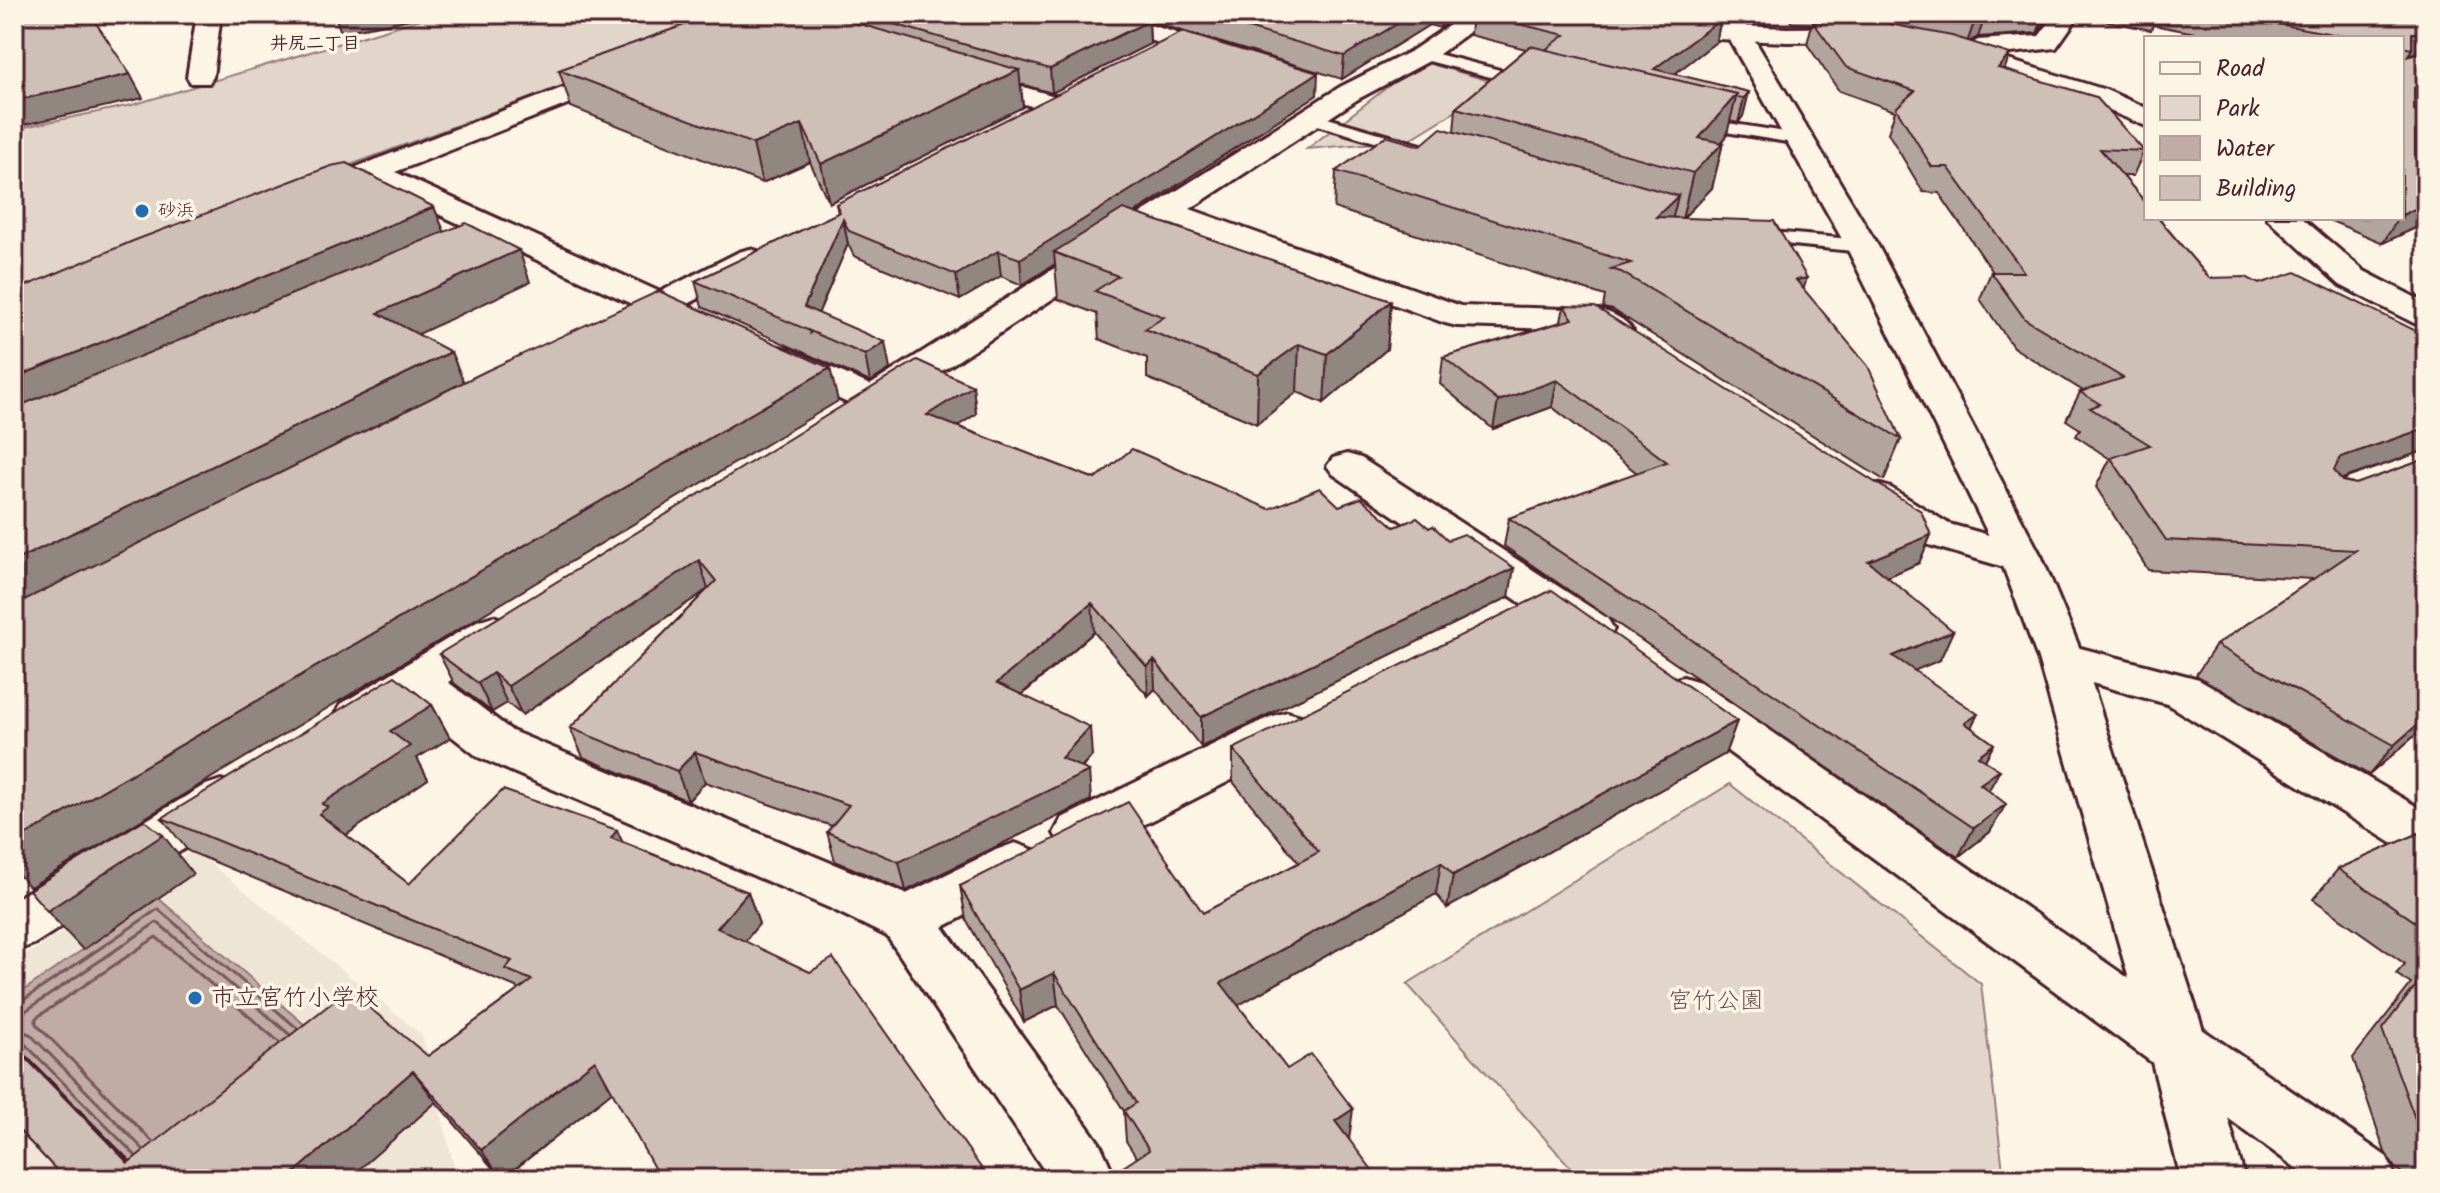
<svg xmlns="http://www.w3.org/2000/svg" width="2440" height="1193" font-family="Kalam,'Klee One',sans-serif">
  <style>
    .built { fill: #eee5d7 }
    .green { fill: #e2d5ca; stroke: #967a7a; stroke-width: 2 }
    .water { fill: #c0aca5; stroke: #917474; stroke-width: 2 }
    .lines { fill: none; stroke-linecap: round; stroke-linejoin: round }
    .shore { stroke: #79575c; stroke-width: 3 }
    .lane-casing { stroke: #4a1f2b; stroke-width: 6 }
    .street-casing { stroke: #4a1f2b; stroke-width: 6 }
    .secondary-casing { stroke: #4a1f2b; stroke-width: 6 }
    .lane { fill: #fcf5e5; fill-rule: evenodd }
    .street { fill: #fcf5e5; fill-rule: evenodd }
    .secondary { fill: #fcf5e5; fill-rule: evenodd }
    .wall { fill: #b2a59d; stroke: #4a1f2b; stroke-width: 2 }
    .shaded-wall { fill: #918680; stroke: #4a1f2b; stroke-width: 2 }
    .building { fill: #cfc0b7; stroke: #4a1f2b; stroke-width: 2 }
    .poi-dot { fill: #1f6fb2; stroke: #fcf5e5; stroke-width: 3 }
    .labels { text-anchor: middle; dominant-baseline: central; stroke-width: 7; stroke-linejoin: round; paint-order: stroke }
    .far-neighbourhood-label { font-size: 18px; font-weight: bold; fill: #4a1f2b; stroke: #fcf5e5 }
    .far-poi-label { font-size: 18px; fill: #4a1f2b; stroke: #fcf5e5; text-anchor: start }
    .near-poi-label { font-size: 24px; fill: #4a1f2b; stroke: #fcf5e5; text-anchor: start }
    .near-park-label { font-size: 24px; fill: #704c53; stroke: #fcf5e5 }
  </style>
  <rect width="100%" height="100%" fill="#fcf5e5"/>
  <filter id="ink" filterUnits="userSpaceOnUse"><feTurbulence type="fractalNoise" baseFrequency=".0125" numOctaves="2"/><feDisplacementMap in="SourceGraphic" scale="16" xChannelSelector="R" yChannelSelector="G"/><feConvolveMatrix kernelMatrix="1 2 1 2 8 2 1 2 1" color-interpolation-filters="sRGB"/></filter>
  <g filter="url(#ink)">
    <path class="built" d="M194 850 422 1035 457 1179H14V962Z"/>
    <g class="green">
      <path d="M450 14H725L715 29 149 240 14 297V129L132 105 421 19Z"/>
      <path d="M1421 61 1500 84 1409 140 1307 149Z"/>
      <path d="M1730 784 1981 984 2004 1179H1581L1407 984Z"/>
    </g>
    <path class="water" d="M158 898 335 1051 147 1179 14 1044V997Z"/>
    <g class="lines">
      <g class="shore">
        <path d="M14 1003 22 1001 158 909 297 1028"/>
        <path d="M14 1013 27 1010 157 922 289 1034"/>
        <path d="M14 1029 30 1034 143 1149"/>
        <path d="M14 1039 23 1042 135 1155"/>
        <path d="M152 1141 36 1024V1018L156 937 279 1042"/>
      </g>
      <defs>
        <g id="lane">
          <path d="M1422 50 1535 79 1537 82 1529 87 1417 58 1414 55Z"/>
          <path d="M1310 113 1421 145 1423 149 1415 154 1304 121 1302 118Z"/>
          <path d="M1695 118 1799 134 1807 139 1799 144 1689 126 1687 123 1689 120Z"/>
          <path d="M1750 230 1862 240 1871 246 1862 252 1743 240 1741 236Z"/>
        </g>
        <g id="street">
          <path d="M197 14H221L213 77 209 83H191L187 77Z"/>
          <path d="M1076 14H1114L1233 50 1237 55 1233 60H1215L1079 19Z"/>
          <path d="M1466 14H1494L1431 60 1358 99 1190 209 1461 306 1599 310C1613 313 1625 319 1633 331L1628 338 1616 341 1591 330 1457 326 1445 323 1169 223 885 408 872 411 859 408 766 366 761 358 766 350 779 347 792 350 870 385 1340 87 1413 50Z"/>
          <path d="M1585 14H1630L1669 23 1787 28 1869 27 1878 29 1881 34 1878 39 1869 41 1787 42 1669 37 1588 19Z"/>
          <path d="M2056 14H2080L2056 48 1992 55 2106 90 2146 108V126L2088 102 1939 54 1935 49 1939 44 1948 41 1966 47 1978 40 2039 36Z"/>
          <path d="M622 65 631 67 635 73 631 79 395 172 660 292 739 252 750 249 761 252 766 259 761 266 688 304 696 313 691 320 679 323 661 318C644 327 631 336 611 331L606 324 611 317 634 305 369 182 321 201 310 204 299 201 295 195 299 189Z"/>
          <path d="M965 70 1065 99 1069 105 1065 111 1055 113 956 84 952 78 956 72Z"/>
          <path d="M2267 218H2302L2364 271 2426 303V326L2414 323 2340 285Z"/>
          <path d="M1347 454 1361 458 1607 618 1614 629 1607 640 1591 644 1575 640 1333 474 1327 466 1333 458Z"/>
          <path d="M1877 484 1891 488 1949 524 2036 548 2042 558 2036 568 2021 572 1919 542 1863 506 1857 497 1863 488Z"/>
          <path d="M493 616 509 621 516 632 509 643 448 682 512 731 906 894 996 850 1015 843 1034 850 1042 865 1034 880 943 927 1100 1144 1110 1166 1104 1179H1050L887 936 832 909 478 757 412 705C387 721 371 738 341 728L334 716 341 704 477 621Z"/>
          <path d="M2061 643 2199 679 2426 812V859L2408 853 2167 704 2045 670 2038 659 2045 648Z"/>
          <path d="M1683 677 1700 682 2387 1157 2396 1179H2311L1666 706 1659 694 1666 682Z"/>
          <path d="M1287 712 1304 717 1311 730 1304 743 1098 848 1080 854 1062 848 1054 833 1062 818 1270 717Z"/>
          <path d="M221 780 239 786 246 800 239 814 34 944 14 951V900L203 786Z"/>
        </g>
        <path id="secondary" d="M1715 14H1739L1878 246 2042 558 2084 659 2208 1046 2245 1179H2181L2148 1046 2038 659 2000 558 1846 246Z"/>
      </defs>
      <use href="#lane" class="lane-casing"/>
      <use href="#street" class="street-casing"/>
      <use href="#secondary" class="secondary-casing"/>
      <use href="#lane" class="lane"/>
      <use href="#street" class="street"/>
      <use href="#secondary" class="secondary"/>
    </g>
    <g class="wall">
      <path d="M715 14H1461L1440 28 1429 25 1342 79 1149 21 1150 44 1052 93 1021 84 1023 107 829 203 810 162 762 183 571 107 559 70Z"/>
      <path d="M1472 14H1718L1717 19H1721L1716 42 1674 74 1749 92 1743 116 1738 123 1730 121 1726 137 1721 143H1723L1712 188 1683 218 1803 289 1901 439 1884 480 1613 310 1603 308 1605 296 1334 208 1336 171 1420 146 1454 132 1456 108 1526 49 1470 35Z"/>
      <path d="M1786 14H2052L2037 33 1978 37 1970 41 2004 69 2144 151 2133 176H2123L2209 278 2259 284 2420 333 2426 330V450L2341 480 2356 484 2426 459V726L2369 775 2196 675 2216 645 2313 579 2148 570 2096 487 2110 459 2076 436 2080 429 2066 420 2080 392 2083 391 2013 347 1980 299 1991 272H1993L1939 193 1923 192 1888 133 1895 111 1839 91 1807 44 1812 24 1792 23Z"/>
      <path d="M2081 14H2426V51L2409 54 2408 57 2426 52V146L2415 151V155L2426 152V223L2383 243 2324 218H2402V38H2221L2153 25 2151 30 2082 16Z"/>
      <path d="M1317 95 1134 213 1391 301 1387 349 1324 403 1297 392 1257 424 1147 378V358L1099 339 1097 314 1058 299 1055 264 1022 285 1001 276 960 300 854 256 848 244 818 313 890 369 870 382 702 307 695 281 838 213 836 204Z"/>
      <path d="M1564 306 1931 535 1919 563 1887 577 1940 660 1914 670 1971 727 1994 744 1985 760 1989 791 1990 832 1958 857 1504 546 1509 518 1637 473 1552 407 1493 429 1440 384 1443 357 1561 322Z"/>
      <path d="M973 386 976 414 957 426 1095 479 1269 509 1339 506 1395 527 1509 597 1201 747 1155 689 1148 696 1094 632 1022 695 1092 756 1082 768 1091 800 906 891 835 861 827 832 832 826 705 782 688 801 583 757 570 728 708 589 522 715 507 703 492 712 454 683 439 654Z"/>
      <path d="M432 705 450 738 417 758 428 779 346 835 409 884 623 842 748 892 759 924 612 1091 503 1179H502L436 1102 65 1179 15 1126 14 1127V1044L130 1161 428 1056 518 990 516 987 188 851 162 818Z"/>
      <path d="M1737 721 1725 754 1447 908 1436 894 1238 1005 1287 1069 1349 1139 1137 1158 1126 1141 1124 1111 1058 1005 1024 1022 966 919 960 886 1203 913 1299 863 1233 782V749Z"/>
      <path d="M2426 830V1179H2410L2395 1168 2385 1152 2353 1058 2411 984 2396 974 2405 964 2313 899 2338 869Z"/>
    </g>
    <g class="shaded-wall">
      <path d="M334 14H439L341 32Z"/>
      <path d="M1413 14H1430L1429 25 1342 79 1344 56Z"/>
      <path d="M1442 14H1461L1440 28Z"/>
      <path d="M1986 14 1978 37 1967 43 1975 20Z"/>
      <path d="M2045 14H2052L2037 33Z"/>
      <path d="M1721 19 1716 42 1664 82 1654 69Z"/>
      <path d="M1149 21 1150 44 1052 93 1050 69Z"/>
      <path d="M2426 31V51L2409 54 2412 49V33Z"/>
      <path d="M2010 54 2002 77 1998 68Z"/>
      <path d="M1019 70 1023 107 829 203 821 164Z"/>
      <path d="M1318 73 1317 95 1066 257 1054 252 1055 264 1022 285 1020 259Z"/>
      <path d="M130 74 143 98 14 127V101Z"/>
      <path d="M1749 92 1743 116 1738 123 1744 98Z"/>
      <path d="M1737 94 1726 137 1709 157 1723 143 1712 188 1682 219 1693 173 1699 138Z"/>
      <path d="M802 124 810 162 762 183 753 144Z"/>
      <path d="M2426 127V146L2402 156 2415 131Z"/>
      <path d="M1678 196 1669 233 1656 217Z"/>
      <path d="M2426 204V223L2383 243 2398 218H2402V215Z"/>
      <path d="M434 207 447 238 14 422V378Z"/>
      <path d="M843 219 848 244 810 333 804 307Z"/>
      <path d="M519 250 530 282 393 346 378 313Z"/>
      <path d="M998 251 1001 276 960 300 956 275Z"/>
      <path d="M1807 278 1795 317 1796 280Z"/>
      <path d="M1391 301 1387 349 1324 403 1327 354Z"/>
      <path d="M885 342 890 369 870 382 865 355Z"/>
      <path d="M1299 344 1297 392 1257 424 1258 374Z"/>
      <path d="M451 352 465 385 14 610V561Z"/>
      <path d="M830 368 838 401 30 887 14 870V842Z"/>
      <path d="M1557 380 1552 407 1493 429 1498 401Z"/>
      <path d="M973 386 976 414 932 443 927 415Z"/>
      <path d="M2426 428V450L2322 486 2341 457Z"/>
      <path d="M1931 535 1919 563 1857 590 1868 561Z"/>
      <path d="M699 560 708 589 522 715 508 686Z"/>
      <path d="M1514 568 1509 597 1201 747V717Z"/>
      <path d="M1092 603 1094 632 1001 712 997 683Z"/>
      <path d="M1953 631 1940 660 1880 685 1893 656Z"/>
      <path d="M1154 660 1155 689 1148 696 1147 667Z"/>
      <path d="M493 673 507 703 492 712 478 683Z"/>
      <path d="M432 705 450 738 417 758 428 779 346 835 319 814 322 804 390 731Z"/>
      <path d="M1978 714 1963 743 1965 723Z"/>
      <path d="M2426 717V726L2369 775 2394 745Z"/>
      <path d="M1737 721 1725 754 1447 908 1453 875Z"/>
      <path d="M1090 727 1092 756 1071 779 1089 771 1091 800 906 891 899 862 1061 758Z"/>
      <path d="M1994 744 1978 773V756Z"/>
      <path d="M695 752 705 782 688 801 677 771Z"/>
      <path d="M2000 770 1984 799 1980 784Z"/>
      <path d="M2006 804 1990 832 1958 857 1974 828Z"/>
      <path d="M617 830 632 863 611 838Z"/>
      <path d="M163 835 193 874 83 950 47 911Z"/>
      <path d="M1441 862 1436 894 1221 1015V983Z"/>
      <path d="M748 892 759 924 730 960 717 928Z"/>
      <path d="M1054 973 1058 1005 1024 1022 1019 990Z"/>
      <path d="M14 1044 147 1179 128 1163 14 1046Z"/>
      <path d="M595 1060 613 1091 502 1179 481 1150Z"/>
      <path d="M413 1071 436 1102 348 1179H287Z"/>
      <path d="M1353 1109 1349 1140 1335 1121Z"/>
    </g>
    <g class="building">
      <path d="M14 14H90L130 74 14 101Z"/>
      <path d="M715 14H825L1019 70 821 164 802 124 753 144 559 70Z"/>
      <path d="M859 14H1126L1149 21 1050 69Z"/>
      <path d="M1200 14H1413L1344 56Z"/>
      <path d="M1477 14H1658L1673 17 1721 19 1654 69 1749 92 1744 98 1736 97 1737 94 1545 50 1565 35Z"/>
      <path d="M1946 14H1991H1986L1975 20Z"/>
      <path d="M2224 14H2426V31L2412 33V49L2402 47V38H2354Z"/>
      <path d="M1869 20 1952 36 2010 54 1998 68 2096 97 2144 151 2100 149 2146 203V218H2158L2209 278 2246 277 2259 284 2296 272 2420 333 2426 330V428L2341 457 2334 470 2342 481 2356 484 2426 459V717L2394 745 2216 645 2356 550 2166 540 2111 458 2150 445 2090 408 2100 404 2080 392 2123 378 2025 319 1991 272H2024L1948 167H1932L1896 108 1915 91 1846 67 1813 22Z"/>
      <path d="M1182 32 1318 73 1020 259 998 251 956 275 849 231 843 219 804 307 885 342 865 355 695 281 840 212 836 204Z"/>
      <path d="M1530 46 1737 94 1699 138 1723 143 1693 173 1456 108Z"/>
      <path d="M2426 52V92L2414 88V110L2426 114V127L2415 131V155L2426 152V204L2402 215V58Z"/>
      <path d="M1441 128 1678 196 1656 217 1774 221 1807 278 1796 280 1868 366 1901 439 1621 272 1611 269 1631 263 1336 171 1386 136 1420 146Z"/>
      <path d="M346 163 434 207 14 378V291L133 241 331 166Z"/>
      <path d="M1123 209 1391 301 1327 354 1299 344 1258 374 1145 329 1164 317 1095 291 1118 276 1054 252Z"/>
      <path d="M466 223 519 250 378 313 451 352 14 561V408Z"/>
      <path d="M659 291 830 368 14 842V605L486 371Z"/>
      <path d="M1564 306 1595 307 1921 511 1931 535 1868 561 1953 631 1893 656 1978 714 1965 723 1994 744 1978 756 2000 770 1980 784 2006 804 1974 828 1509 518 1667 462 1557 380 1498 401 1443 357 1573 319Z"/>
      <path d="M917 360 973 386 927 415 1095 479 1132 449 1269 509 1320 488 1339 506 1361 498 1395 527 1417 518 1429 528 1433 526 1448 540 1464 534 1514 568 1201 717 1154 660 1147 667 1092 603 997 683 1090 727 1061 758 1089 771 899 862 827 832 849 805 695 752 677 771 570 728 716 581 699 560 508 686 493 673 478 683 439 654Z"/>
      <path d="M1552 590 1737 721 1453 875 1441 862 1221 983 1287 1069 1311 1054 1353 1109 1335 1121 1379 1179H1105L1149 1150 1124 1111 1136 1103 1054 973 1019 990 960 886 1128 802 1203 913 1319 852 1233 749Z"/>
      <path d="M395 676 432 705 390 731 410 746 322 804 328 807 319 814 409 884 503 790 617 830 611 838 748 892 717 928 810 972 833 958 989 1179H660L595 1060 481 1150 413 1071 287 1179H65L14 1125V1046L128 1163 348 990 428 1056 532 980 505 969 512 961 162 818Z"/>
      <path d="M144 820 163 835 47 911 29 890Z"/>
      <path d="M2426 830V929L2338 869Z"/>
      <path d="M2426 973V1138L2417 1124 2382 1029Z"/>
    </g>
  </g>
  <g class="poi-dot">
    <circle cx="142" cy="211" r="8"/>
    <circle cx="195" cy="998" r="8"/>
  </g>
  <g class="labels">
    <g class="far-neighbourhood-label">
      <text x="315" y="44">井尻二丁目</text>
    </g>
    <g class="far-poi-label">
      <text x="158" y="211">砂浜</text>
    </g>
    <g class="near-poi-label">
      <text x="211" y="998">市立宮竹小学校</text>
    </g>
    <g class="near-park-label">
      <text x="1716" y="1001">宮竹公園</text>
    </g>
  </g>
  <rect width="2440" height="1193" fill="none" stroke="#fcf5e5" stroke-width="48"/>
  <rect x="24" y="24" width="2392" height="1145" fill="none" stroke="#4a1f2b" stroke-width="3" filter="url(#ink)"/>
  <rect x="2144" y="36" width="260" height="184" fill="#fcf5e5" stroke="#b59f9b" stroke-width="2"/>
  <rect x="2160" y="62" width="40" height="12" fill="#fcf5e5" stroke="#b59f9b" stroke-width="2"/>
  <text x="2216" y="76" font-size="24" fill="#4a1f2b">Road</text>
  <rect x="2160" y="96" width="40" height="24" fill="#e2d5ca" stroke="#b59f9b" stroke-width="2"/>
  <text x="2216" y="116" font-size="24" fill="#4a1f2b">Park</text>
  <rect x="2160" y="136" width="40" height="24" fill="#c0aca5" stroke="#b59f9b" stroke-width="2"/>
  <text x="2216" y="156" font-size="24" fill="#4a1f2b">Water</text>
  <rect x="2160" y="176" width="40" height="24" fill="#cfc0b7" stroke="#b59f9b" stroke-width="2"/>
  <text x="2216" y="196" font-size="24" fill="#4a1f2b">Building</text>
</svg>
